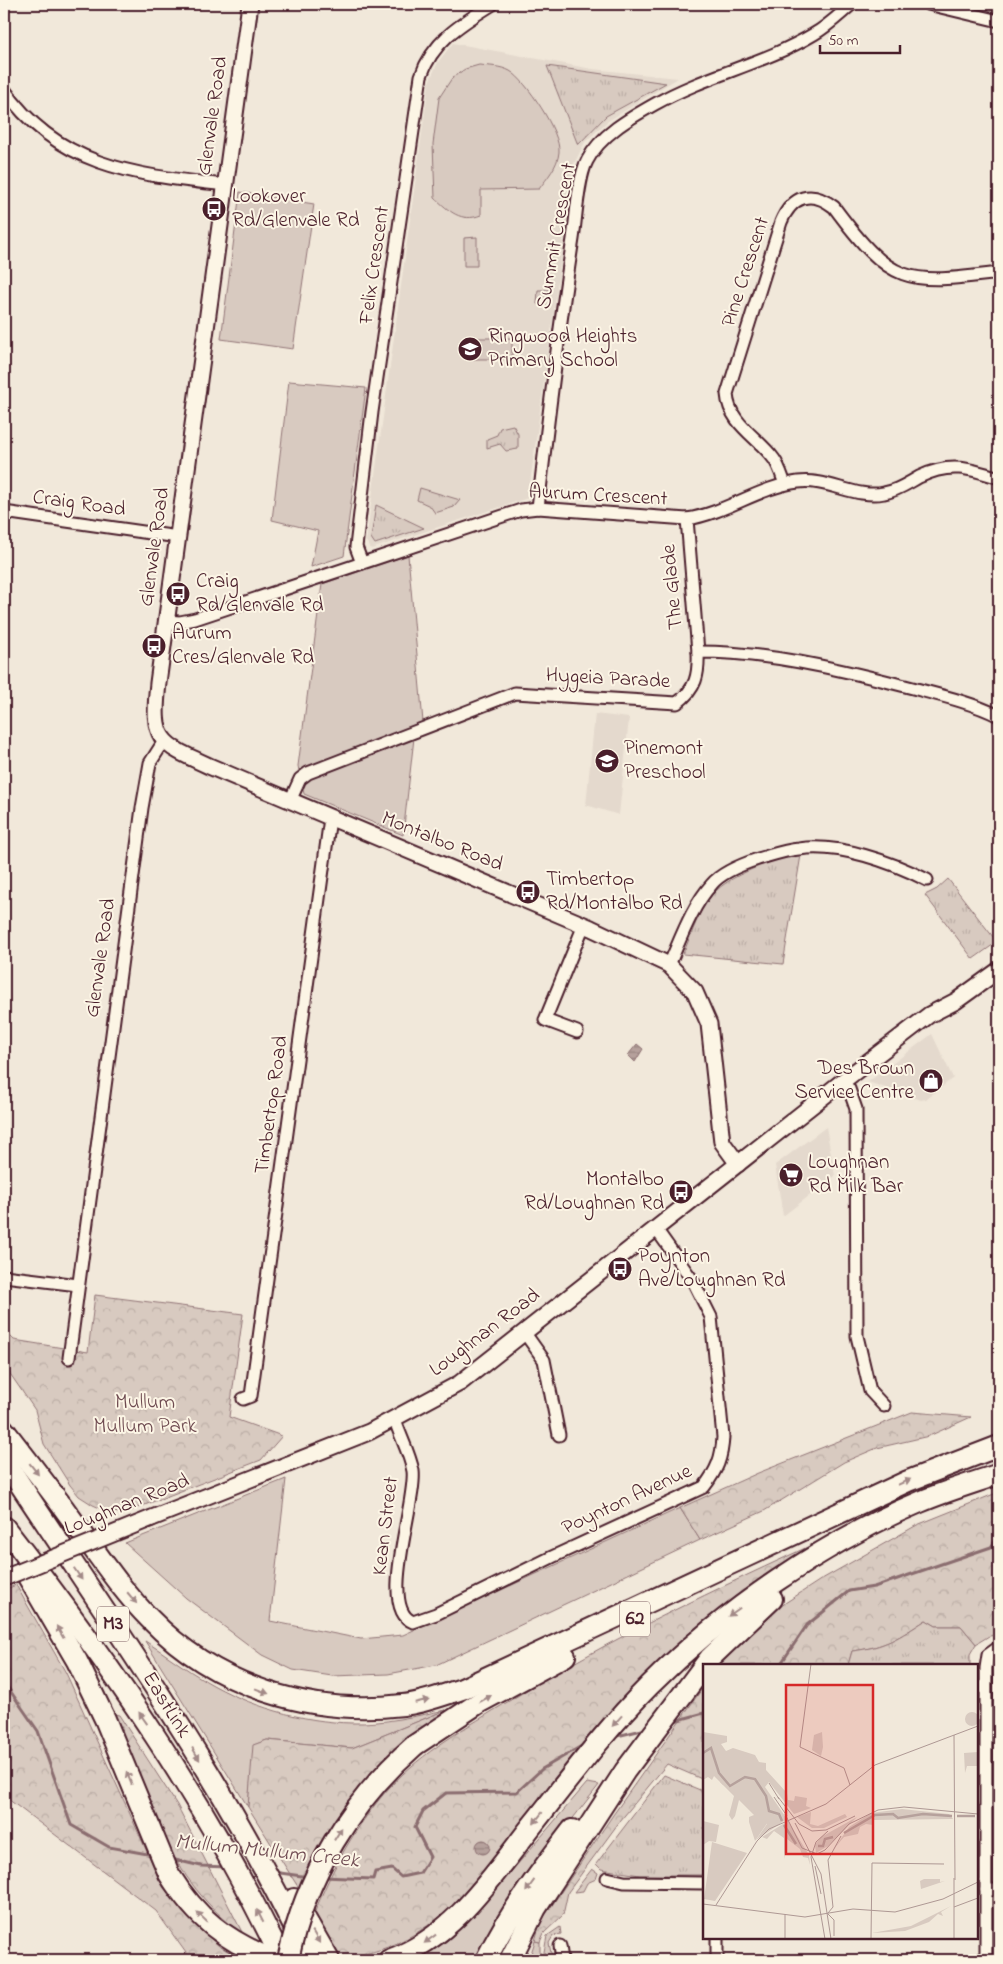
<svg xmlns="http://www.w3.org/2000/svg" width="1003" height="1964" font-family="'Indie Flower',sans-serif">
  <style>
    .built { fill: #e4d9cd }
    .green { fill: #d8cac0; stroke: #917476 }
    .forest { fill: url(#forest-crowns); stroke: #917476 }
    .park { fill: url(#park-tufts); stroke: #917476 }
    .water { fill: url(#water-rules); stroke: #8b6d6f }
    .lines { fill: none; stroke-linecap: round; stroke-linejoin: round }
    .stream { stroke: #8b6d6f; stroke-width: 3 }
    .street-casing { stroke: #4a1f2b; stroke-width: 15 }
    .secondary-casing { stroke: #4a1f2b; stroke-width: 19 }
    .highway-casing { stroke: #4a1f2b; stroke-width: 24 }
    .street { stroke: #fcf5e5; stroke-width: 11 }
    .secondary { stroke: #fcf5e5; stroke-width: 15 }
    .highway { stroke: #fcf5e5; stroke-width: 20 }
    .secondary-bridge-casing { stroke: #4a1f2b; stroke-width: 19; stroke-linecap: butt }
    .highway-bridge-casing { stroke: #4a1f2b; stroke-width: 24; stroke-linecap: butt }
    .secondary-bridge { stroke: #fcf5e5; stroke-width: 15 }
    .highway-bridge { stroke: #fcf5e5; stroke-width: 20 }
    .oneway { fill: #a38a88 }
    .labels { text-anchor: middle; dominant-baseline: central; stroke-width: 4; stroke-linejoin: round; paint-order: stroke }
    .shield { fill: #fcf5e5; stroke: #7f5f63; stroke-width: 1 }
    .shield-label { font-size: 20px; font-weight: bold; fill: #4a1f2b }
    .street-label { font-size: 21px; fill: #4a1f2b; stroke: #fcf5e5 }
    .poi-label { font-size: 21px; fill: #4a1f2b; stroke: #fcf5e5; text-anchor: start }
    .park-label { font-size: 21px; fill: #6e4a50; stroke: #fcf5e5 }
    .water-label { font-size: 22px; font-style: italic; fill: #704c53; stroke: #fcf5e5 }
    .inset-river { fill: none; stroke: #b6a19c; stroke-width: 2.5 }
    .inset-road { fill: none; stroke: #ae9894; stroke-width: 1 }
    .view { fill: #d62828; fill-opacity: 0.15; stroke: #d62828; stroke-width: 2.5 }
    .inset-edge { fill: none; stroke: #4a1f2b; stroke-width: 2.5 }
  </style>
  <defs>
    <pattern id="forest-crowns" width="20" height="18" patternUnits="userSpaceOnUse" patternTransform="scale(1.25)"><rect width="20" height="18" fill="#d8cac0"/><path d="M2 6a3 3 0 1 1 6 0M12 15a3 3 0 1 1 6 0" fill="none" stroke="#bbada5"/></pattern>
    <pattern id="park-tufts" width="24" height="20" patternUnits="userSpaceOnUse" patternTransform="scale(1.25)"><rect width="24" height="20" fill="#d8cac0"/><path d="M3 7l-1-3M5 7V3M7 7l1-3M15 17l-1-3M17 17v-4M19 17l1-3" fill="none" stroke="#bbada5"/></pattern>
    <pattern id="water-rules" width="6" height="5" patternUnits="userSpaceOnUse" patternTransform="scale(1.25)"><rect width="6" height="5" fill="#b6a19c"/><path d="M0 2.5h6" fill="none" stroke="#96837f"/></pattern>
  </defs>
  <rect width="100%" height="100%" fill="#f1e8da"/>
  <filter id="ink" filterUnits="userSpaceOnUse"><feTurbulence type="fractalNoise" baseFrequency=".02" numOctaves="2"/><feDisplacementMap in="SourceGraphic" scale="10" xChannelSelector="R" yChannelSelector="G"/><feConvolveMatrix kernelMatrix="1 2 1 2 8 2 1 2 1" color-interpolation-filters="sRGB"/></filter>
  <g filter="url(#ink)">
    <g class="built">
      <path d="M453 43 592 69 678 78 608 121 585 142 574 164 528 498 371 549 366 541 429 82 438 62Z"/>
      <path d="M595 714 629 718 619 815 586 805Z"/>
      <path d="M932 1034 953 1078 926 1099 921 1100 868 1082Z"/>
      <path d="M826 1127 835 1176 783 1216 775 1165Z"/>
    </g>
    <g class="green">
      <path d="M479 65C489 66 501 66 510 71 526 80 561 133 559 152 558 166 547 178 539 189L481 190V215C461 223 449 211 435 198L433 144 439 98 452 78 465 69Z"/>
      <path d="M240 192 314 204 293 349 221 339Z"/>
      <path d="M477 237V266H464V238Z"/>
      <path d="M472 338H512V359H471Z"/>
      <path d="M289 381 366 388 344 556 311 567 318 531 272 520Z"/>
      <path d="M408 555 423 722 414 738 403 835 304 794 298 766 322 584Z"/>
      <path d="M286 1479 270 1621 361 1639 403 1635 680 1508 700 1540 436 1665 388 1674 332 1676 293 1670 262 1655 186 1598 125 1543Z"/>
      <path d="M145 1641C166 1654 185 1669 206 1681 248 1706 302 1722 352 1723 383 1724 415 1716 446 1710L352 1748 267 1740 254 1745 248 1807Z"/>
      <path d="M587 1783 599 1785 570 1822 482 1960H417L447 1941 475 1914Z"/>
      <path d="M592 1869 598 1873 596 1879 587 1883 583 1891 574 1892Z"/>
      <path d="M560 1927 561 1934 553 1936 549 1943 551 1953 555 1960H545L544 1952 547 1936Z"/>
      <path d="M535 1941 540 1942V1960H529Z"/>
    </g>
    <g class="forest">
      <path d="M95 1295 243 1314 229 1417 282 1436 261 1460 124 1513 109 1512 93 1505 79 1496 70 1485 44 1444 35 1410 4 1365V1330L14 1340 88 1352Z"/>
      <path d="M912 1412 971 1417 929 1436 877 1448 844 1462 764 1511 700 1540 680 1508 758 1473Z"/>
      <path d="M999 1492V1635L989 1636 976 1644 961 1626H936L926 1620C898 1638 886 1647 852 1651L848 1665H719L785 1603 822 1579 917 1525Z"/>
      <path d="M825 1539 740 1597 454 1905C418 1936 387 1953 340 1958L314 1914C332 1868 356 1825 389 1788 423 1751 467 1727 509 1701 609 1639 718 1588 825 1539Z"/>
      <path d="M16 1585 66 1673 163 1887 199 1928 219 1946 243 1960H191L156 1911 4 1796V1590Z"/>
      <path d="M704 1686V1780L667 1764 620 1821 568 1892 563 1915 544 1933 540 1942 535 1941 540 1923 613 1815Z"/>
      <path d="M446 1710 379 1768 343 1809 300 1890 248 1807 253 1745 267 1740 352 1748Z"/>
      <path d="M114 1714 119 1715 177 1805 243 1934C171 1884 143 1793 109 1717Z"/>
    </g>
    <g class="park">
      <path d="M547 66 666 83 606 116 578 145Z"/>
      <path d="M538 290H549L545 306 537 304Z"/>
      <path d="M513 425 518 434V449L506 451 500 444 487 448V439L497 435 500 428Z"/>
      <path d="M420 488 460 500 454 507 435 513 430 506 417 500Z"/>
      <path d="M376 505 424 528 375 544 371 538Z"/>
      <path d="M801 855 783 964 683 954C704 904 704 889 757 867 772 861 785 856 801 855Z"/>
      <path d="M948 879 997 942 973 959 925 895 937 889Z"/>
      <path d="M926 1620 936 1626H961L976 1644 970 1654V1665H848L852 1651C886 1647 898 1638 926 1620Z"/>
      <path d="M664 1775 700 1790 704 1796V1872L701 1875H640L601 1869 596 1864Z"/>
    </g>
    <g class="water">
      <path d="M637 1044 643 1049 635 1062 628 1055Z"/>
      <circle cx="483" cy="1847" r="7"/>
    </g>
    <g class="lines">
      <g class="stream">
        <path d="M780 1665 807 1625 849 1591 874 1587 991 1547 999 1535"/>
        <path d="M4 1682 38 1731 71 1825 109 1847 153 1855"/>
        <path d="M671 1722 704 1713"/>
        <path d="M613 1737 646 1729"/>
        <path d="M171 1859 201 1866 227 1867"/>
        <path d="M273 1872 309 1877"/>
        <path d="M322 1877 373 1879 375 1872 392 1869 401 1877 420 1873 430 1857 415 1827 423 1811 446 1793 517 1792 542 1769 585 1744"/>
      </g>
      <defs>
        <g id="street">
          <path d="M928 4 999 21"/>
          <path d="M4 89C58 168 138 175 225 185"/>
          <path d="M785 484C782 476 779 466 774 459 758 437 729 424 727 394L781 222C792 196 811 189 834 207 892 285 905 285 999 273"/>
          <path d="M538 508C548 419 559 328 573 239 576 219 578 178 587 161 600 135 630 118 655 104 706 75 764 64 814 34 828 26 840 14 852 4"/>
          <path d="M4 512 178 537"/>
          <path d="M687 519 698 652"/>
          <path d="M362 563 356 547 372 412 421 76C433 40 463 23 493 4"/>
          <path d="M167 621 180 622 195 619 521 510 538 508 687 519C726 513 759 487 798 482 827 478 856 499 884 493 897 491 908 483 919 477 950 462 969 468 999 478"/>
          <path d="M290 801 300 779 308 773 515 693 677 703C696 689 699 675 698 652 766 652 835 668 901 685 934 694 969 701 999 716"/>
          <path d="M669 965C681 938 692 906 712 884 722 872 743 864 758 859 772 855 785 850 799 849 839 843 892 862 927 880"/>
          <path d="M577 1032 545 1020 584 925"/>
          <path d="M843 1081 849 1089 856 1109 857 1336 870 1391 884 1406"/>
          <path d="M4 1276 78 1285"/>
          <path d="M524 1332 544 1360 559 1435"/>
          <path d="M69 1358 142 808 150 763 164 741"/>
          <path d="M243 1399 251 1396 330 818"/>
          <path d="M395 1420C400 1436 410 1454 413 1471 417 1501 377 1609 413 1622L436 1614 552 1557 704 1487C717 1470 722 1458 723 1437L711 1317 693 1281 656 1229"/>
          <path d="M607 1878 624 1882 704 1883"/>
          <path d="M986 1890H999"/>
          <path d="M717 1938V1960"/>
          <path d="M560 1946 562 1960"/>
          <path d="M986 1960V1668L988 1655 999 1647"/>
        </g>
        <g id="secondary">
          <path d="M250 4 158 683C152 740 158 743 209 766L591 928 669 965 695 992 709 1024 722 1142 738 1164"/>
          <path d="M152 1518 369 1432 460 1383 843 1081 929 1015 956 1001 999 970"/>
        </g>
        <g id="highway">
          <path d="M4 1430C27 1460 51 1490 73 1521 98 1554 121 1590 150 1619 216 1687 311 1716 403 1705 423 1703 443 1695 462 1689L908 1481 999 1446"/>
          <path d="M4 1460C111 1623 227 1782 310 1960"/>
          <path d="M4 1527C110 1663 208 1804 282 1960"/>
          <path d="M24 1570 77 1661 105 1719 169 1874C197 1919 225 1940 273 1960"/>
          <path d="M415 1745 480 1702 565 1656"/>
          <path d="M294 1899 329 1960"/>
          <path d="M389 1960C455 1937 493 1875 534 1823 571 1776 608 1727 650 1685 724 1611 824 1542 920 1502 946 1491 973 1483 999 1474"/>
          <path d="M486 1960C509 1913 540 1872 572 1830"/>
          <path d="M510 1960 536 1908 625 1771 710 1658 772 1599"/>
        </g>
      </defs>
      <use href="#street" class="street-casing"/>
      <use href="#secondary" class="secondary-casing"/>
      <use href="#highway" class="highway-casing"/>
      <use href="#street" class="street"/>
      <use href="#secondary" class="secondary"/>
      <use href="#highway" class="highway"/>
      <defs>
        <path id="secondary-bridge" d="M4 1578 152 1518"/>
        <path id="highway-bridge" d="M288 1960C305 1876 351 1801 415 1745"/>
      </defs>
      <use href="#secondary-bridge" class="secondary-bridge-casing"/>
      <use href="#highway-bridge" class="highway-bridge-casing"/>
      <use href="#secondary-bridge" class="secondary-bridge"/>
      <use href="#highway-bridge" class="highway-bridge"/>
    </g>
    <defs><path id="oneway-solid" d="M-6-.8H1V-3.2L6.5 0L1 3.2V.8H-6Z" transform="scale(1.25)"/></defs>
    <g class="oneway">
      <use href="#oneway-solid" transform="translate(34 1469) rotate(52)"/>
      <use href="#oneway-solid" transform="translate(904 1482) rotate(-24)"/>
      <use href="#oneway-solid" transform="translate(78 1574) rotate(56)"/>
      <use href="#oneway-solid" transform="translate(132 1598) rotate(50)"/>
      <use href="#oneway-solid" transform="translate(734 1612) rotate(145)"/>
      <use href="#oneway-solid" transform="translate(60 1632) rotate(-120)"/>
      <use href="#oneway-solid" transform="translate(262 1691) rotate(21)"/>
      <use href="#oneway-solid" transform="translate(485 1699) rotate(-30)"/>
      <use href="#oneway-solid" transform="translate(422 1701) rotate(-14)"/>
      <use href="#oneway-solid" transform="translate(143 1718) rotate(-125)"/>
      <use href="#oneway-solid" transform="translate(617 1721) rotate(132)"/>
      <use href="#oneway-solid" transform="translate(196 1754) rotate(59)"/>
      <use href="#oneway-solid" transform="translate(129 1778) rotate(-112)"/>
      <use href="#oneway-solid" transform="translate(538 1818) rotate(128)"/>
      <use href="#oneway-solid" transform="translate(338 1834) rotate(-58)"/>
      <use href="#oneway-solid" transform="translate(530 1886) rotate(126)"/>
      <use href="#oneway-solid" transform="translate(260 1916) rotate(-117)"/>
      <use href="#oneway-solid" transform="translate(202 1917) rotate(-136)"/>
      <use href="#oneway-solid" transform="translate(316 1937) rotate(60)"/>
      <use href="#oneway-solid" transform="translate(430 1939) rotate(144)"/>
    </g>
  </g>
  <defs>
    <symbol id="bus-disc" viewBox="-11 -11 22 22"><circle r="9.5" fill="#4a1f2b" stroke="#fcf5e5"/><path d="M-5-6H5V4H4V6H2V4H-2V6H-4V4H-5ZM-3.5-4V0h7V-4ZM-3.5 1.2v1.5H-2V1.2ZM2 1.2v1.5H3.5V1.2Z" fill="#fff"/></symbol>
    <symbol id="school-disc" viewBox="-11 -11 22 22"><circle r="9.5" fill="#4a1f2b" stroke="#fcf5e5"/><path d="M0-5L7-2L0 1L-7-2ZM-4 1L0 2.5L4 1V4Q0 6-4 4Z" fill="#fff"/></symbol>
    <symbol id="shop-disc" viewBox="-11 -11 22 22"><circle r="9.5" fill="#4a1f2b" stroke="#fcf5e5"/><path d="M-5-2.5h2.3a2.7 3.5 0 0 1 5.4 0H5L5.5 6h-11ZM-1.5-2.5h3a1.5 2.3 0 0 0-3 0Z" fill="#fff"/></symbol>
    <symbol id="supermarket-disc" viewBox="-11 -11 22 22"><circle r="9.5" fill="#4a1f2b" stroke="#fcf5e5"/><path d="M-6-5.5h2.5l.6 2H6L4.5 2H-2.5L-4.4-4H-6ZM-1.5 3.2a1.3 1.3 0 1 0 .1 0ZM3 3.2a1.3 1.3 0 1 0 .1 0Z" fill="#fff"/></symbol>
  </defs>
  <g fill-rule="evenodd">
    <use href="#bus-disc" x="200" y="195" width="28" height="28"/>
    <use href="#school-disc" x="456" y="335" width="28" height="28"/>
    <use href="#bus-disc" x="164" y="580" width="28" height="28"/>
    <use href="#bus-disc" x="140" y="632" width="28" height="28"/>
    <use href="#school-disc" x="593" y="747" width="28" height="28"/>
    <use href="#bus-disc" x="514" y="878" width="28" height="28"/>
    <use href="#shop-disc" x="917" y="1067" width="28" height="28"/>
    <use href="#supermarket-disc" x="777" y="1161" width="28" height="28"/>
    <use href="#bus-disc" x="667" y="1178" width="28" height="28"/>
    <use href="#bus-disc" x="606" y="1255" width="28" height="28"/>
  </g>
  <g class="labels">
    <g class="shield">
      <rect x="620" y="1601.5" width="30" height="35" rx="4"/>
      <rect x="97" y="1606.5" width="32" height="35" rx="4"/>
    </g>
    <g class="shield-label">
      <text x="635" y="1619">62</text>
      <text x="113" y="1624">M3</text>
    </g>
    <g class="street-label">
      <text transform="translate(213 116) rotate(-82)">Glenvale Road</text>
      <text transform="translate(557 236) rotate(-80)">Summit Crescent</text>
      <text transform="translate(375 265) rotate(-82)">Felix Crescent</text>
      <text transform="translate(746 272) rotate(-72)">Pine Crescent</text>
      <text transform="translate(598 496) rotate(3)">Aurum Crescent</text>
      <text transform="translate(79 504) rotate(8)">Craig Road</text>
      <text transform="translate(155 547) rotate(-82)">Glenvale Road</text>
      <text transform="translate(673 587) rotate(-95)">The Glade</text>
      <text transform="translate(608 679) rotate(3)">Hygeia Parade</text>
      <text transform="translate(442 842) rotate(22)">Montalbo Road</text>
      <text transform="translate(101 958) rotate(-82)">Glenvale Road</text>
      <text transform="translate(272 1105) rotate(-82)">Timbertop Road</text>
      <text transform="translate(485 1333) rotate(-37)">Loughnan Road</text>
      <text transform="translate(627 1500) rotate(-25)">Poynton Avenue</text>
      <text transform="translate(127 1505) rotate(-22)">Loughnan Road</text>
      <text transform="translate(386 1526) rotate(-83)">Kean Street</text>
      <text transform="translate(166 1705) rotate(58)">EastLink</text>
    </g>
    <g class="poi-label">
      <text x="232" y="197">Lookover<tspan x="232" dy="24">Rd/Glenvale Rd</tspan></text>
      <text x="488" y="337">Ringwood Heights<tspan x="488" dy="24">Primary School</tspan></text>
      <text x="196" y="582">Craig<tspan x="196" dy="24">Rd/Glenvale Rd</tspan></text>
      <text x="172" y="634">Aurum<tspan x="172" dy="24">Cres/Glenvale Rd</tspan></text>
      <text x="624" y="749">Pinemont<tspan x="624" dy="24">Preschool</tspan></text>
      <text x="546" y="880">Timbertop<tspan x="546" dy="24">Rd/Montalbo Rd</tspan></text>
      <text x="914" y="1069" text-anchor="end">Des Brown<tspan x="914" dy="24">Service Centre</tspan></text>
      <text x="808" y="1163">Loughnan<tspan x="808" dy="24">Rd Milk Bar</tspan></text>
      <text x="664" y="1180" text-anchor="end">Montalbo<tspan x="664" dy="24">Rd/Loughnan Rd</tspan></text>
      <text x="638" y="1257">Poynton<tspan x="638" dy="24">Ave/Loughnan Rd</tspan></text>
    </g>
    <g class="park-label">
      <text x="145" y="1403">Mullum<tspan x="145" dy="24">Mullum Park</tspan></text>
    </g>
    <g class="water-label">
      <text transform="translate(267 1852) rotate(6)">Mullum Mullum Creek</text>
    </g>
  </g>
  <g transform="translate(703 1664)">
    <rect width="275" height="275" fill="#f1e8da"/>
    <path d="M262 55a7 7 0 1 1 14 0a7 7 0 1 1-14 0ZM119 68 120 83 118 92 109 86 111 71ZM108 148 107 160 115 162 142 150 144 153 121 164H109L94 153ZM248 242 238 248 240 252 235 250 226 258 202 267 169 269 208 262Z" fill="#d8cac0"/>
    <path d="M0 68 24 72V78L18 80 23 87 30 84 52 91 56 98 63 99V106L84 129 85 136 91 137 92 132 104 134 103 142 108 144 91 150 66 118 62 123 84 155 53 176 64 160 46 125 20 121 11 112 9 116 5 113 0 116ZM199 145 246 150 250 155 170 156V161L163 160 157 163 155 170 141 173 130 186 146 163 168 149ZM154 153 125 182 113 189 112 181 118 173ZM85 157 106 191 107 201 105 194 100 193 97 185 84 175 81 195V174L71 167 64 175 59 173ZM9 178 44 189 12 237 1 235Z" fill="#d8cac0"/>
    <path d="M275 88V102H264L262 109 261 89ZM20 114 28 122 41 114H49L63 133 66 148 76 150 65 158 52 177 46 158V153L51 151 36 136 32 152 29 156 26 151 31 132 17 118ZM0 157 16 161 13 178 6 177 0 181ZM221 215H237V218L242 217 218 225 217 217Z" fill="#d8cac0"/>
    <path class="inset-river" d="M0 89 8 84 16 109 27 122 42 113 52 115 63 132 66 147 76 150 79 157M254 152H272M81 161 93 180M141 169 172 151 190 150 195 154 220 150 249 152M115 182H120L122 175 130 173"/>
    <path class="inset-road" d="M108 0 97 83 141 104 147 121M251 71 252 216M66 119 76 135M71 133 84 152M75 133 96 160 109 167 123 166 152 152M82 150 99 184 114 190 122 186 146 160 175 146 201 143 275 150M92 159 118 210 128 275M169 199 241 200M112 202 118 230M0 240 102 253 150 245 192 248 240 235 275 218M13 241 54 177 66 165 123 140 172 101 275 62M251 243 275 234M124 249 131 256V272M125 249 130 243 125 196 138 172M82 275V250M122 275 108 193 113 178 125 167M168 275 169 199M251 275V214"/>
    <path class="view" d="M83 21H170V190H83Z"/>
    <rect width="275" height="275" class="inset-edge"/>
  </g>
  <rect width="1003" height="1964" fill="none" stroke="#fcf5e5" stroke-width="20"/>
  <rect x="10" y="10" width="983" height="1944" fill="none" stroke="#4a1f2b" stroke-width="2" filter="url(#ink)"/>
  <path d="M820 45v8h80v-8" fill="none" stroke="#4a1f2b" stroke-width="2.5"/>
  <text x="828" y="45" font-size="15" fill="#4a1f2b" stroke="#fcf5e5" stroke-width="4" paint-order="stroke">50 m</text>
</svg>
